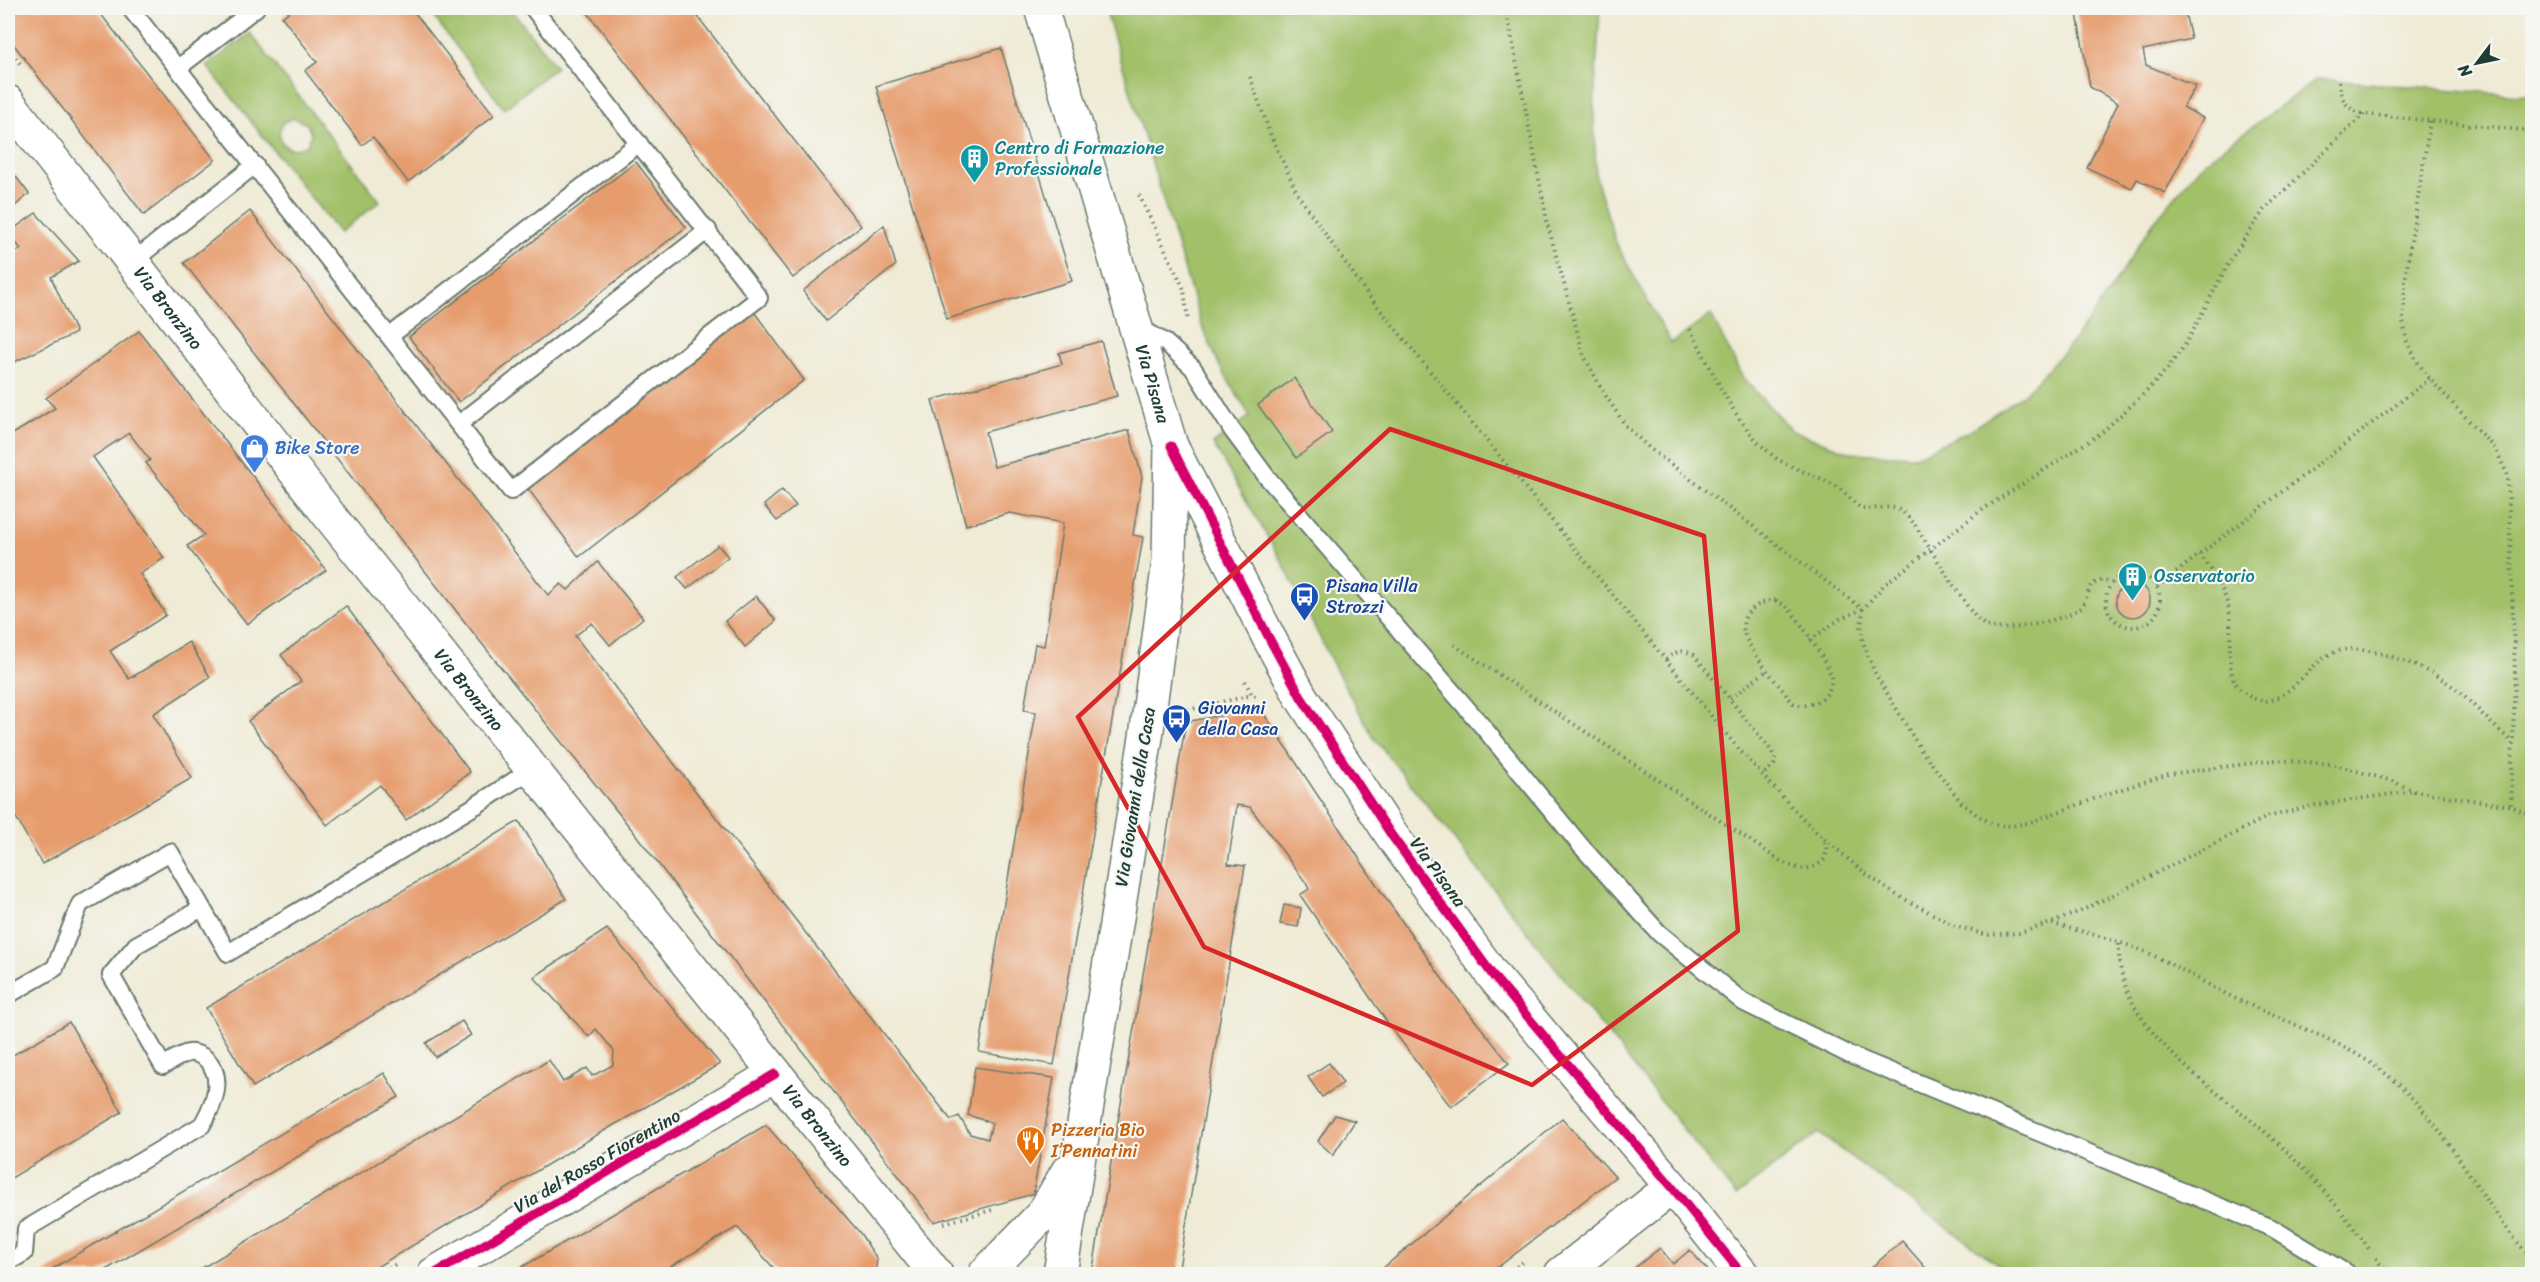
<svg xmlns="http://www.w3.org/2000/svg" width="2540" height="1282" font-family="Sriracha,sans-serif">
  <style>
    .green { fill: #a1c068; stroke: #607e4e; stroke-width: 1.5; fill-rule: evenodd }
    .building { fill: #e69c6d }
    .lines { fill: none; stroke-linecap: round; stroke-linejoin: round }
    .lane-casing { stroke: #687a6d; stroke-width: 20 }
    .street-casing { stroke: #687a6d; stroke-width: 36 }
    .secondary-casing { stroke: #687a6d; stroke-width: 36 }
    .primary-casing { stroke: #687a6d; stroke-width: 36 }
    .path { stroke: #687a6d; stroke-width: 4; stroke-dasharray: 1.5 4.5; stroke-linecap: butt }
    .lane { stroke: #fff; stroke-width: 16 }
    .street { stroke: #fff; stroke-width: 33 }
    .secondary { stroke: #fff; stroke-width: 33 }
    .primary { stroke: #fff; stroke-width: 33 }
    .path-bridge { stroke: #687a6d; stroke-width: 4; stroke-dasharray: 1.5 4.5; stroke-linecap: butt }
    .cycleway-casing { stroke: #f6f6f2; stroke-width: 13 }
    .cycleway { stroke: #d6006c; stroke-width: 9 }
    .marked { fill: none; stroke: #d62828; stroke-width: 4.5; stroke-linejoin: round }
    .labels { text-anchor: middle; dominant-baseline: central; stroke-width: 4.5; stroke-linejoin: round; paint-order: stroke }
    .culture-label { font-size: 18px; fill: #0d838f; stroke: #f6f6f2; text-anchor: start }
    .street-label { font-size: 18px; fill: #1f3d34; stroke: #f6f6f2 }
    .shop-label { font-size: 18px; fill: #366cbe; stroke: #f6f6f2; text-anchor: start }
    .transit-label { font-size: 18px; fill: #164399; stroke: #f6f6f2; text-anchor: start }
    .food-label { font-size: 18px; fill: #c56008; stroke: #f6f6f2; text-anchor: start }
  </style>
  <rect width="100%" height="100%" fill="#f6f6f2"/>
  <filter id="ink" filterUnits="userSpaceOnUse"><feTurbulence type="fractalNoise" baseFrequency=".0167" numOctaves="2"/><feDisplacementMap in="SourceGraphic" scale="12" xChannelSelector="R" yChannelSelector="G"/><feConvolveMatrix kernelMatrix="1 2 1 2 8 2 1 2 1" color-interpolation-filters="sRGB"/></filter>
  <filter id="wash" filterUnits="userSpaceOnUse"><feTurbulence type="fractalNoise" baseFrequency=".008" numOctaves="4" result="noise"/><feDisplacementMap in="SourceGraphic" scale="24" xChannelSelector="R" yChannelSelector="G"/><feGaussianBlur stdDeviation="1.35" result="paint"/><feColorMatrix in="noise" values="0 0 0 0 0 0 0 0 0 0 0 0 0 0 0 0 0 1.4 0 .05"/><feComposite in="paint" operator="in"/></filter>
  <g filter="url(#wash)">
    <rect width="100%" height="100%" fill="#efebd6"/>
    <g class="green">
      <path d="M427 8H510L556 67 504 109Z"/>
      <path d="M1105 8H1600L1594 107 1596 178 1617 245 1671 343 1711 315 1743 378 1792 431 1852 453 1915 456 1967 432 2025 393 2075 339 2109 292 2153 223 2204 162 2317 79 2532 96V1274H2011L1818 1133 1736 1196 1374 738 1339 676 1280 558 1213 444 1250 416 1220 367 1201 324Z"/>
      <path d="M250 33 380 201 339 233 207 66ZM294 118 307 124 311 134 308 143C291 159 270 139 284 122Z"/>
    </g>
    <g id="blocks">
      <g class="building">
        <path d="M8 8H96L215 160 144 215 8 37Z"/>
        <path d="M294 8H411L494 115 408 182 373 137 362 145 305 71 317 62 282 17Z"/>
        <path d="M584 8H691L861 226 793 278Z"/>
        <path d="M2076 8H2184L2191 39 2143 50 2146 65 2196 86 2183 107 2203 118 2165 193 2137 179 2132 188 2087 168 2118 103 2090 87Z"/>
        <path d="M1001 48 1072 281 947 319 876 86Z"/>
        <path d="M636 162 686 227 459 402 409 337Z"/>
        <path d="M8 166 29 194 8 212Z"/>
        <path d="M250 211 548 595 561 584 568 590 598 562 643 618 610 645 592 623 575 636 951 1120 959 1116 970 1134 988 1139 992 1123 968 1115 975 1067 1054 1078 1033 1194 934 1222 633 831 479 640 184 263Z"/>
        <path d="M36 213 79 261 51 277 76 333 8 365V257L21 249 8 233Z"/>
        <path d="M884 225 896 265 826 321 803 291Z"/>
        <path d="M752 309 804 380 579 557 526 486Z"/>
        <path d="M139 331 326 570 247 624 187 546 204 535 146 463 150 460 129 433 93 457 164 558 140 574 166 615 110 651 129 679 189 642 210 677 153 714 192 778 42 864 8 803V437L55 408 46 398Z"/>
        <path d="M1101 341 1117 396 985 432 994 467 1129 430 1142 477 1133 535 1143 537 1054 1065 979 1052 1036 712 1024 710 1035 644 1044 646 1063 523 1010 513 966 525 932 400 1062 364 1059 353Z"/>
        <path d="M1294 378 1332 432 1296 458 1258 405Z"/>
        <path d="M782 490 796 506 777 521 764 505Z"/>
        <path d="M718 545 728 557 687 589 677 577Z"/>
        <circle cx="2133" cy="600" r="17"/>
        <path d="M756 596 776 621 745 647 725 621Z"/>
        <path d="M346 606 470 772 406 820 380 785 327 825 248 721 301 681 281 655Z"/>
        <path d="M1260 708 1380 890 1446 984 1509 1063 1451 1107 1389 1025 1300 895 1309 889 1306 883 1250 807 1237 805 1228 864 1245 866 1178 1274H1092L1186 722Z"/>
        <path d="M519 821 566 899 253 1087 206 1008Z"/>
        <path d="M1284 905 1301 908 1298 927 1280 924Z"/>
        <path d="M607 929 720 1064 595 1136 365 1274H192L549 1060 563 1082 587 1068 592 1076 613 1065 614 1051 596 1029 589 1037 534 977Z"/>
        <path d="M462 1021 471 1035 435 1057 426 1043Z"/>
        <path d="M69 1022 122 1112 8 1180V1058Z"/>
        <path d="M1329 1063 1343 1083 1322 1097 1308 1077Z"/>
        <path d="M384 1073 399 1097 99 1274H43Z"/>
        <path d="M1335 1115 1355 1121 1333 1155 1318 1141Z"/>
        <path d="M1562 1118 1615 1177 1489 1274H1376Z"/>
        <path d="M766 1125 860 1233 877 1259 875 1274H779L737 1227 658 1274H510Z"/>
        <path d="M1902 1241 1931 1274H1864Z"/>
        <path d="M1660 1248 1673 1264 1690 1250 1711 1274H1627Z"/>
      </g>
    </g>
  </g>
  <g filter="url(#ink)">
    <use href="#blocks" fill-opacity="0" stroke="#687a6d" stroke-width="1.5"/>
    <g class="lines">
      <defs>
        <g id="lane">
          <path d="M130 8 511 491 759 298 533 8"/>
          <path d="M178 68 256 8"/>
          <path d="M132 262 255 165"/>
          <path d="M1137 326 1166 343 1193 368 1232 430 1266 476 1483 727 1581 846 1659 933 1743 1002 1850 1055 2272 1228 2348 1274"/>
          <path d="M390 336 639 143"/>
          <path d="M459 424 708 230"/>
          <path d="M8 995 55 968 80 904 170 852 228 953 475 806 532 769"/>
          <path d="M8 1262 24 1253 26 1229 202 1125C213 1106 226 1078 206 1059 203 1056 194 1052 189 1053 181 1054 170 1062 163 1066L111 975 136 945 202 908"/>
        </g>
        <g id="street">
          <path d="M434 1274 775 1074"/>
          <path d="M1561 1274 1672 1187"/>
        </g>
        <path id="secondary" d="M1171 446 1269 638 1301 697 1392 836 1494 977 1672 1187 1742 1274"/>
        <g id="primary">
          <path id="s1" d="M1041 8 1171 446 1169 561 1146 737 1060 1274"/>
          <path id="s2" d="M8 102 329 515 936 1274"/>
          <path d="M985 1274 1043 1214 1068 1171"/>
        </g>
      </defs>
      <use href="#lane" class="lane-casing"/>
      <use href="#street" class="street-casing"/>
      <use href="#secondary" class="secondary-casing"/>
      <use href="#primary" class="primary-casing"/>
      <g class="path">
        <path d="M1506 8 1548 226 1584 356 1604 393 1625 425 1649 448 1863 609"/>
        <path d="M8 48 22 66"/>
        <path d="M1250 77 1271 136 1298 195 1368 295 1736 746 1788 803 1814 830 1866 874 1893 893 1955 926 1987 935 2019 933 2051 923 2081 911 2267 817 2316 805 2414 791"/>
        <path d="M2339 81C2341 99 2345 109 2364 114L2532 131"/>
        <path d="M2364 114 2264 210 2229 262 2187 342 2168 368 2148 390 2100 434 1979 512 1884 585 1863 609 1861 630 1864 645 1875 673 1921 750 1961 802 1977 815 1995 825 2011 826 2028 823 2113 792 2169 774 2276 760 2332 764 2392 781 2414 791 2511 806 2532 816"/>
        <path d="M2430 121 2405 280 2403 322 2407 341 2416 360 2430 379 2496 450 2508 476 2515 674 2511 806"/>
        <path d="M1139 195 1184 289 1188 321"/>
        <path d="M1690 329C1715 374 1734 426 1776 458 1794 470 1816 475 1834 485 1845 491 1852 502 1862 509 1888 509 1896 500 1915 525"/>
        <path d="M2200 554C2211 570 2223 587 2228 606 2235 631 2222 672 2240 689 2282 729 2306 655 2342 650 2370 645 2422 666 2445 681 2470 698 2489 724 2513 742"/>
        <circle cx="2133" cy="600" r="27"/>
        <path d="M1953 585C1963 597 1971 616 1985 625 2001 635 2065 620 2080 608 2087 602 2087 591 2092 584L2102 580 2112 583"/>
        <path d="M2157 587 2430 379"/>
        <path d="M1776 600C1780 603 1785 605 1788 608 1798 618 1829 664 1831 676 1833 686 1828 695 1820 700 1811 705 1803 707 1793 703 1782 689 1747 648 1744 632 1739 612 1760 601 1776 600Z"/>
        <path d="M1810 640 1840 619 1863 609"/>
        <path d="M1454 645 1784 863C1800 870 1812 872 1825 859L1827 848 1822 838"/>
        <path d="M1666 660C1675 651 1683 649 1694 655L1770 749 1775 757 1774 765 1762 775"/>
        <path d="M1245 681 1252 695 1256 696"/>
        <path d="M1730 698 1768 670"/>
        <path d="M1188 710 1252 695"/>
        <path d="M2052 924C2084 932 2118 940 2148 953 2181 968 2212 988 2245 1003 2302 1029 2367 1049 2410 1096 2457 1145 2486 1209 2532 1259"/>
        <path d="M2119 944C2115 1032 2219 1089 2275 1141 2312 1175 2343 1211 2371 1252"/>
        <path d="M944 1223 992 1210"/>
        <path d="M2376 1258 2387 1274"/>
        <path d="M378 1274 396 1264"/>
        <path d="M1507 1274 1523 1262"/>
      </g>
      <use href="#lane" class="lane"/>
      <use href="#street" class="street"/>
      <use href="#secondary" class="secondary"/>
      <use href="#primary" class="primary"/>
      <path class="path-bridge" d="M1915 525 1953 585"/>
      <defs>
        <g id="cycleway">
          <path d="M1171 446 1269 638 1301 697 1392 836 1494 977 1672 1187 1742 1274"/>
          <path d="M434 1274 775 1074"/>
        </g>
      </defs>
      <use href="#cycleway" class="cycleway-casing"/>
      <use href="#cycleway" class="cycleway"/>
    </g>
  </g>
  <path class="marked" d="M1390 429 1704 536 1738 931 1532 1085 1204 947 1078 717Z"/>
  <defs>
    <symbol id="building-pin" viewBox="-11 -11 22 30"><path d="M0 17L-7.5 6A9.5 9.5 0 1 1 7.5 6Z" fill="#0f9aa8" stroke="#f6f6f2"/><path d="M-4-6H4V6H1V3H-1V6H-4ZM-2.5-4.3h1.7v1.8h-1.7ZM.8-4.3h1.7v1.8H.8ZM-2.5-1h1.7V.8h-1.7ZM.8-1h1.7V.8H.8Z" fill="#fff"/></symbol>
    <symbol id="shop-pin" viewBox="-11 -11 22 30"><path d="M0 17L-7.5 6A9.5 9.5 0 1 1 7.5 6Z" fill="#3f7fe0" stroke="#f6f6f2"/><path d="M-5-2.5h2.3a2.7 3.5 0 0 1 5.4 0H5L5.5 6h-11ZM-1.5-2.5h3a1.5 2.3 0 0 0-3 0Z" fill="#fff"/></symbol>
    <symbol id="bus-pin" viewBox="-11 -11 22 30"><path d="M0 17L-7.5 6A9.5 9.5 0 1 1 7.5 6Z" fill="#1a4fb4" stroke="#f6f6f2"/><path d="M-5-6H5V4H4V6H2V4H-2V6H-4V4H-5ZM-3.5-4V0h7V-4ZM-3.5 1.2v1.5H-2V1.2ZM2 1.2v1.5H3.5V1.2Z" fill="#fff"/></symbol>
    <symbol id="restaurant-pin" viewBox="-11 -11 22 30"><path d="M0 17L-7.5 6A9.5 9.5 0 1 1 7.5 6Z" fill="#e8710a" stroke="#f6f6f2"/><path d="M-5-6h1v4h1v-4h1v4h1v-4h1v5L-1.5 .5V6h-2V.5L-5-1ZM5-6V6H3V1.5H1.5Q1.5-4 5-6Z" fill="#fff"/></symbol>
  </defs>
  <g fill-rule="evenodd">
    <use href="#building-pin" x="958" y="142" width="33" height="45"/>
    <use href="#shop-pin" x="238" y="432" width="33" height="45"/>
    <use href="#building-pin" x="2116" y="560" width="33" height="45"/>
    <use href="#bus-pin" x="1288" y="580" width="33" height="45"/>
    <use href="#bus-pin" x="1160" y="702" width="33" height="45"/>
    <use href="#restaurant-pin" x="1014" y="1124" width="33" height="45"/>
  </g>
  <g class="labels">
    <g class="culture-label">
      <text x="995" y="148">Centro di Formazione<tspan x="995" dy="21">Professionale</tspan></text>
      <text x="2154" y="576">Osservatorio</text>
    </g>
    <g class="street-label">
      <text stroke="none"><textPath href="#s2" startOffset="261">Via Bronzino</textPath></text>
      <text stroke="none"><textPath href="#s1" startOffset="392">Via Pisana</textPath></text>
      <text stroke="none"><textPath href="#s2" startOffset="747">Via Bronzino</textPath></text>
      <text transform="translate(1135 797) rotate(-81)">Via Giovanni della Casa</text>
      <text transform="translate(1438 872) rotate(54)">Via Pisana</text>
      <text stroke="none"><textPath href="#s2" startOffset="1305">Via Bronzino</textPath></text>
      <text transform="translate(597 1161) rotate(-30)">Via del Rosso Fiorentino</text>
    </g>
    <g class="shop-label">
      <text x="275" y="448">Bike Store</text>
    </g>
    <g class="transit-label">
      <text x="1326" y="586">Pisana Villa<tspan x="1326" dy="21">Strozzi</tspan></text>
      <text x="1198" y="708">Giovanni<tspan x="1198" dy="21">della Casa</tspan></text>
    </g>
    <g class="food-label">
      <text x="1051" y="1130">Pizzeria Bio<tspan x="1051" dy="21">I’Pennatini</tspan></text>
    </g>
  </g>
  <rect width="2540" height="1282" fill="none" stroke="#f6f6f2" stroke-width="30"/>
  <g transform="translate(2477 63) rotate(238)" stroke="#f6f6f2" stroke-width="4.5" paint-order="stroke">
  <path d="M0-4.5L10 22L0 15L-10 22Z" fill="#1f3d34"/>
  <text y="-9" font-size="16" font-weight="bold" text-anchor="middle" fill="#1f3d34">N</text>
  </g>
</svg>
